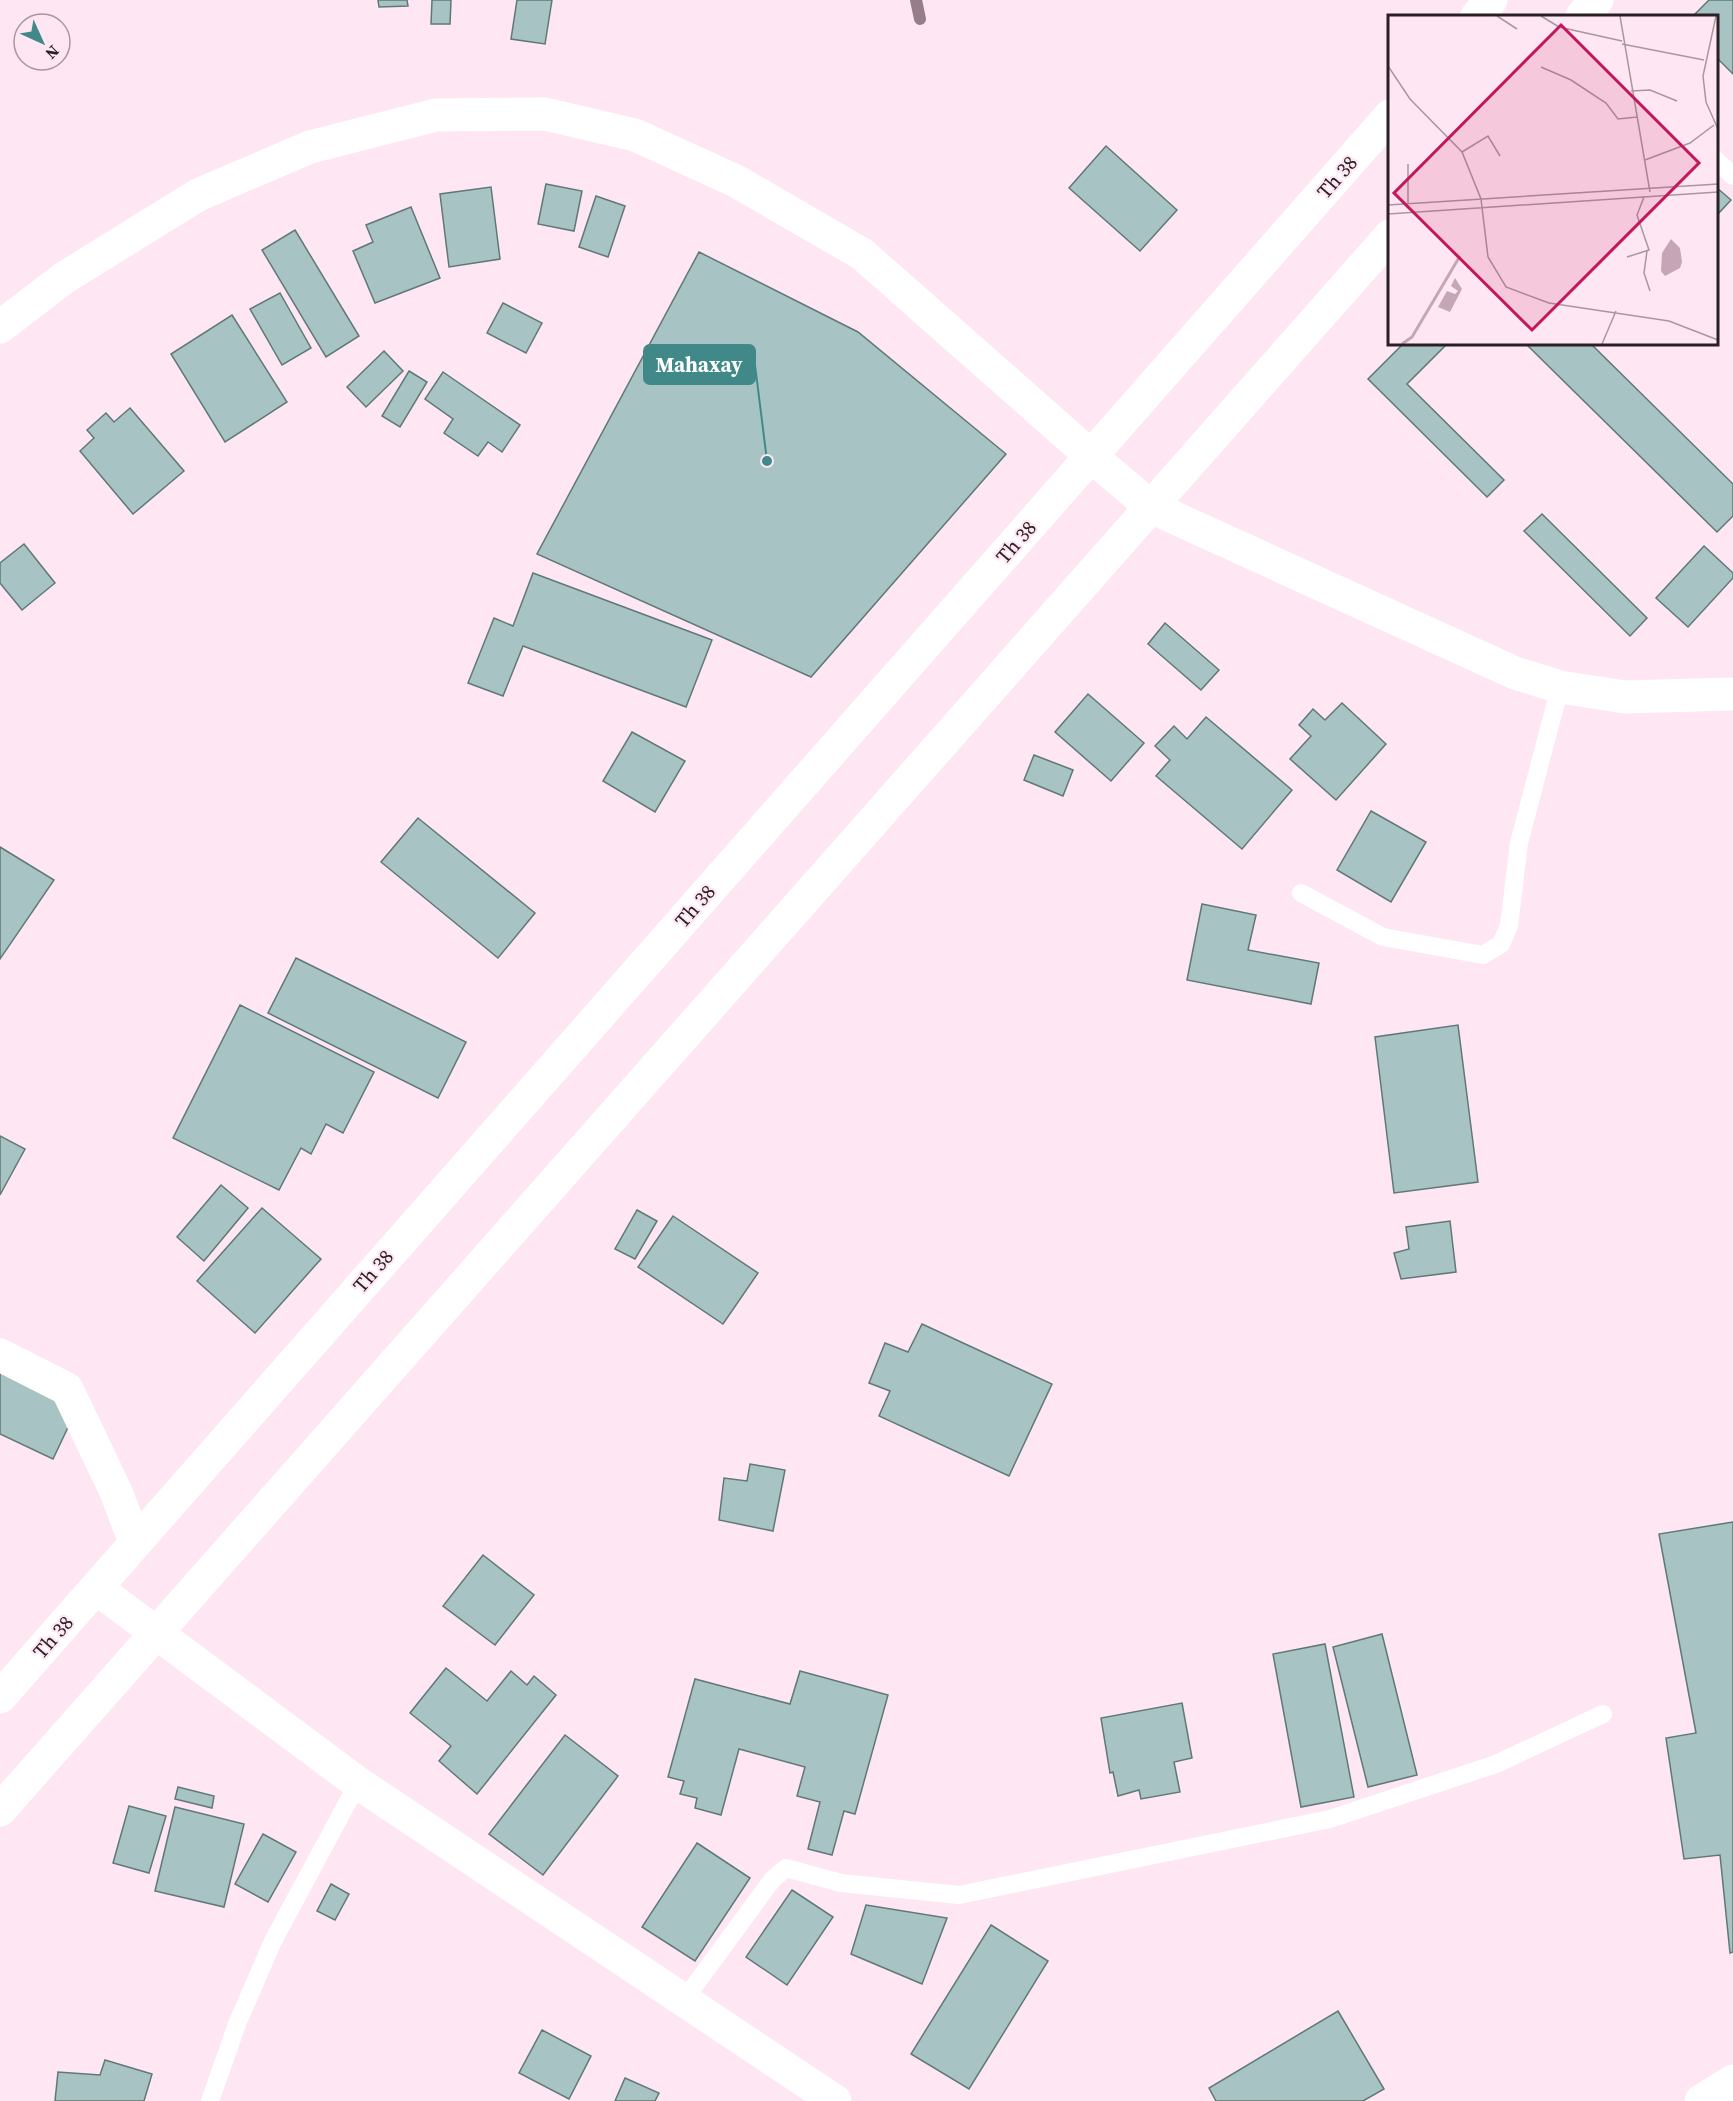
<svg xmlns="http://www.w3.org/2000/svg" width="1733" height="2101" font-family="'Source Serif 4',serif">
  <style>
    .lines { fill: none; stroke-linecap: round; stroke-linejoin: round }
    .stream { stroke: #977d8a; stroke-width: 12 }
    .building { fill: #a8c3c3; stroke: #5f7878; stroke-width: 1.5 }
    .service { stroke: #fff; stroke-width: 18 }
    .minor { stroke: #fff; stroke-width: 33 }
    .tertiary { stroke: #fff; stroke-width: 33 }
    .labels { text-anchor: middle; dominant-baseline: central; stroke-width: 4.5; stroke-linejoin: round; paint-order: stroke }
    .street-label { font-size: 20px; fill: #282024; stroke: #fee7f2 }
    .inset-river { fill: none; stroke: #c6a5b6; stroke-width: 3 }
    .inset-road { fill: none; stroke: #a897a0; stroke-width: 1.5 }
    .view { fill: #c2185b; fill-opacity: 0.15; stroke: #c2185b; stroke-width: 3 }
    .inset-edge { fill: none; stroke: #282024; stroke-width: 3 }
    .leader { fill: none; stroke: #418989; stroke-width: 2 }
    .callout-dot { fill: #418989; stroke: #fee7f2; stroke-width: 2 }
    .callout { fill: #418989; stroke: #418989; stroke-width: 2 }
    .callout-label { font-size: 21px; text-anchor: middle; font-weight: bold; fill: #fff }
  </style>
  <rect width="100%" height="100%" fill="#fee7f2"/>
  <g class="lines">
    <path class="stream" d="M916 0 920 19"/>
  </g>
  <g class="building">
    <path d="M378 0H407L408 6 379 7Z"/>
    <path d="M432 0H451L450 24H431Z"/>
    <path d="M517 0H552L545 44 511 39Z"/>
    <path d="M1709 0H1733V74L1716 57V16H1693Z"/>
    <path d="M1106 146 1177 210 1140 251 1069 188Z"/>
    <path d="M546 184 582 191 574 231 538 224Z"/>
    <path d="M491 187 500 259 449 267 440 194Z"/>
    <path d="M1716 187 1731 200 1716 216Z"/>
    <path d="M596 196 625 206 608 257 579 247Z"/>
    <path d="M411 207 440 278 375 303 353 251 373 242 366 225Z"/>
    <path d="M295 230 359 336 326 357 262 250Z"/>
    <path d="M699 252 858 332 1006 454 811 677 537 554Z"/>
    <path d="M280 293 311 348 282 365 250 309Z"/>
    <path d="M503 303 542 323 526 353 487 333Z"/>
    <path d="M232 315 287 402 225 442 171 354Z"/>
    <path d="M1403 344H1447L1407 384 1504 480 1487 497 1368 379Z"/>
    <path d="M1526 344H1591L1733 484V516L1717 532Z"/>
    <path d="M384 351 403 371 366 407 347 387Z"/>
    <path d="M409 371 427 382 400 427 382 416Z"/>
    <path d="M443 372 520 425 502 452 488 442 478 456 444 433 453 419 425 399Z"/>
    <path d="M130 408 184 471 133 514 80 451 94 438 87 430 106 413 114 422Z"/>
    <path d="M1542 514 1647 618 1630 636 1524 531Z"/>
    <path d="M24 544 55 583 22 610 0 583V563Z"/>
    <path d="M1704 546 1733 573V578L1688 627 1656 598Z"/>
    <path d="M533 573 712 640 686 707 523 646 503 696 468 683 494 618 513 626Z"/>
    <path d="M1165 623 1219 670 1201 690 1148 644Z"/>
    <path d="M1088 694 1144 743 1111 781 1055 732Z"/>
    <path d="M1342 703 1386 744 1336 800 1290 759 1311 736 1299 725 1313 709 1325 720Z"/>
    <path d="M1206 717 1292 790 1242 849 1156 776 1170 760 1155 746 1174 726 1187 739Z"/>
    <path d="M632 732 685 761 655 812 603 781Z"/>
    <path d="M1034 755 1073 770 1063 796 1024 780Z"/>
    <path d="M1371 811 1426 842 1391 902 1337 870Z"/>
    <path d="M418 818 535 913 498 958 381 862Z"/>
    <path d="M0 847 54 880 0 959Z"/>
    <path d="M1202 904 1256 915 1248 950 1319 963 1311 1004 1187 980Z"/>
    <path d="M296 958 466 1042 438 1098 268 1013Z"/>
    <path d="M240 1005 374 1072 343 1133 326 1124 311 1154 301 1148 279 1190 173 1138Z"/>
    <path d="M1458 1025 1478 1182 1394 1193 1375 1037Z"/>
    <path d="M0 1136 25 1149 0 1195Z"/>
    <path d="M221 1185 248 1208 204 1261 177 1237Z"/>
    <path d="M262 1208 321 1259 255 1333 197 1281Z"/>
    <path d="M637 1210 657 1221 635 1259 615 1249Z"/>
    <path d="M673 1216 758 1273 723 1324 638 1267Z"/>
    <path d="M1450 1221 1456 1272 1401 1279 1394 1253 1409 1249 1406 1227Z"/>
    <path d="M922 1324 1052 1384 1009 1476 879 1416 890 1391 869 1383 885 1343 908 1352Z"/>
    <path d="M0 1366 61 1396 71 1421 53 1459 0 1434Z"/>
    <path d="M750 1464 785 1470 773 1531 719 1520 724 1478 747 1481Z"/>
    <path d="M1733 1522V1952L1730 1953 1720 1855 1684 1859 1666 1738 1696 1733 1659 1534Z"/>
    <path d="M483 1555 534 1595 495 1645 443 1606Z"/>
    <path d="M1382 1634 1417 1775 1368 1787 1333 1647Z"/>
    <path d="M1325 1644 1354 1797 1301 1807 1273 1654Z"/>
    <path d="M446 1668 487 1701 511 1671 527 1685 534 1676 556 1695 477 1794 439 1761 451 1746 410 1713Z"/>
    <path d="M800 1671 888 1695 855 1814 844 1811 832 1855 808 1849 820 1802 797 1796 805 1767 739 1749 721 1815 695 1808 697 1798 680 1794 684 1781 668 1777 695 1679 790 1704Z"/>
    <path d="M1182 1703 1192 1758 1174 1762 1180 1792 1141 1799 1139 1790 1118 1796 1113 1772 1110 1773 1101 1718Z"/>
    <path d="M565 1735 618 1776 543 1875 489 1834Z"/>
    <path d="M178 1787 214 1796 212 1808 175 1799Z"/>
    <path d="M129 1806 166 1816 149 1873 113 1863Z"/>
    <path d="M175 1807 244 1824 224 1907 155 1891Z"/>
    <path d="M263 1834 296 1852 268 1902 235 1884Z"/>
    <path d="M697 1843 750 1878 695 1961 642 1927Z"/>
    <path d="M331 1884 349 1894 335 1920 317 1911Z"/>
    <path d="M792 1890 833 1917 787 1985 746 1957Z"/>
    <path d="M866 1905 947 1918 922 1984 851 1954Z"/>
    <path d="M991 1925 1048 1961 969 2089 911 2054Z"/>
    <path d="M1338 2011 1384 2089 1363 2101H1216L1209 2088Z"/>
    <path d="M542 2030 591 2056 569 2099 519 2073Z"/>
    <path d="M105 2060 152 2074 144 2101H55L58 2072 100 2075Z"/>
    <path d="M625 2078 659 2093 655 2101H615Z"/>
  </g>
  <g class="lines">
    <g class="service">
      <path d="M1716 160 1733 176"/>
      <path d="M1301 893 1383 937 1483 955 1501 944 1509 926 1519 843 1560 687"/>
      <path d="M684 2000 772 1880 786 1868 841 1883 959 1895 1330 1819 1496 1764 1603 1714"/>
      <path d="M210 2101 237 2024 273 1941 358 1783"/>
    </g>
    <g class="minor">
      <path d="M1091 456 1151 507 1515 673 1560 687 1625 697 1733 694"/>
      <path d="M0 1355 67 1389 116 1492 135 1542"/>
      <path d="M96 1588 358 1783 835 2101"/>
      <path d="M1701 2101 1733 2081"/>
    </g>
    <g class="tertiary">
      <path d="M1477 16 1491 0"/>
      <path d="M1582 16 1597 0"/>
      <path d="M0 327 64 278 198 195 310 147 436 115 545 114 635 135 736 181 862 254 1091 456"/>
      <path d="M0 1697 1390 116"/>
      <path d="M0 1810 1390 236"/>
    </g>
  </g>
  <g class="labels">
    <g class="street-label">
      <text transform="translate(1337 177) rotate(-49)">Th 38</text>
      <text transform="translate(1016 542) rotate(-49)">Th 38</text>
      <text transform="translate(695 906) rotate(-49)">Th 38</text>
      <text transform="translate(373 1271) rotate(-49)">Th 38</text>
      <text transform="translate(53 1637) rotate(-49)">Th 38</text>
    </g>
  </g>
  <g transform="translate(1388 15)">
    <rect width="330" height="330" fill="#fee7f2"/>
    <path d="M283 224 292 233 294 247 292 253 277 261 273 256 274 238ZM67 263 74 274 62 297 50 292 59 276 67 279 70 276 63 271Z" fill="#c6a5b6"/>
    <path class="inset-river" d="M14 329 24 322 72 241"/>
    <path class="inset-road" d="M109 1 129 14M153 1 171 12 234 26M232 1 262 177M328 1 315 61 318 87 330 114M234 29 316 45M0 51 22 84 74 137 93 184 100 242 118 272 161 288 281 306 330 325M153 52 183 65 218 88 230 104 249 102M243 76 262 75 289 86M74 137 100 121 112 141M257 145 302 128 326 110M20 149V188M0 190 330 169M0 199 330 177M259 236 256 258 262 276M239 242 261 235 249 200 256 182M214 329 228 296"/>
    <path class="view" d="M173 10 311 148 144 315 6 178Z"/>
    <rect width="330" height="330" class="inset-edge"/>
  </g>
  <path class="leader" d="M767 461L755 365"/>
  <circle class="callout-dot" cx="767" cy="461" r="6"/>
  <rect class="callout" x="644" y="345" width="111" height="39" rx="6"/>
  <g class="callout-label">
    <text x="699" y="372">Mahaxay</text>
  </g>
  <g transform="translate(42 42) rotate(135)"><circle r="28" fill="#fee7f2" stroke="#a897a0" stroke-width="1.5"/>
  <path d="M0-4.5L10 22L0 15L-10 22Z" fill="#418989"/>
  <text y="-9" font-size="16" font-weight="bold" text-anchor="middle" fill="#282024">N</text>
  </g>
</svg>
